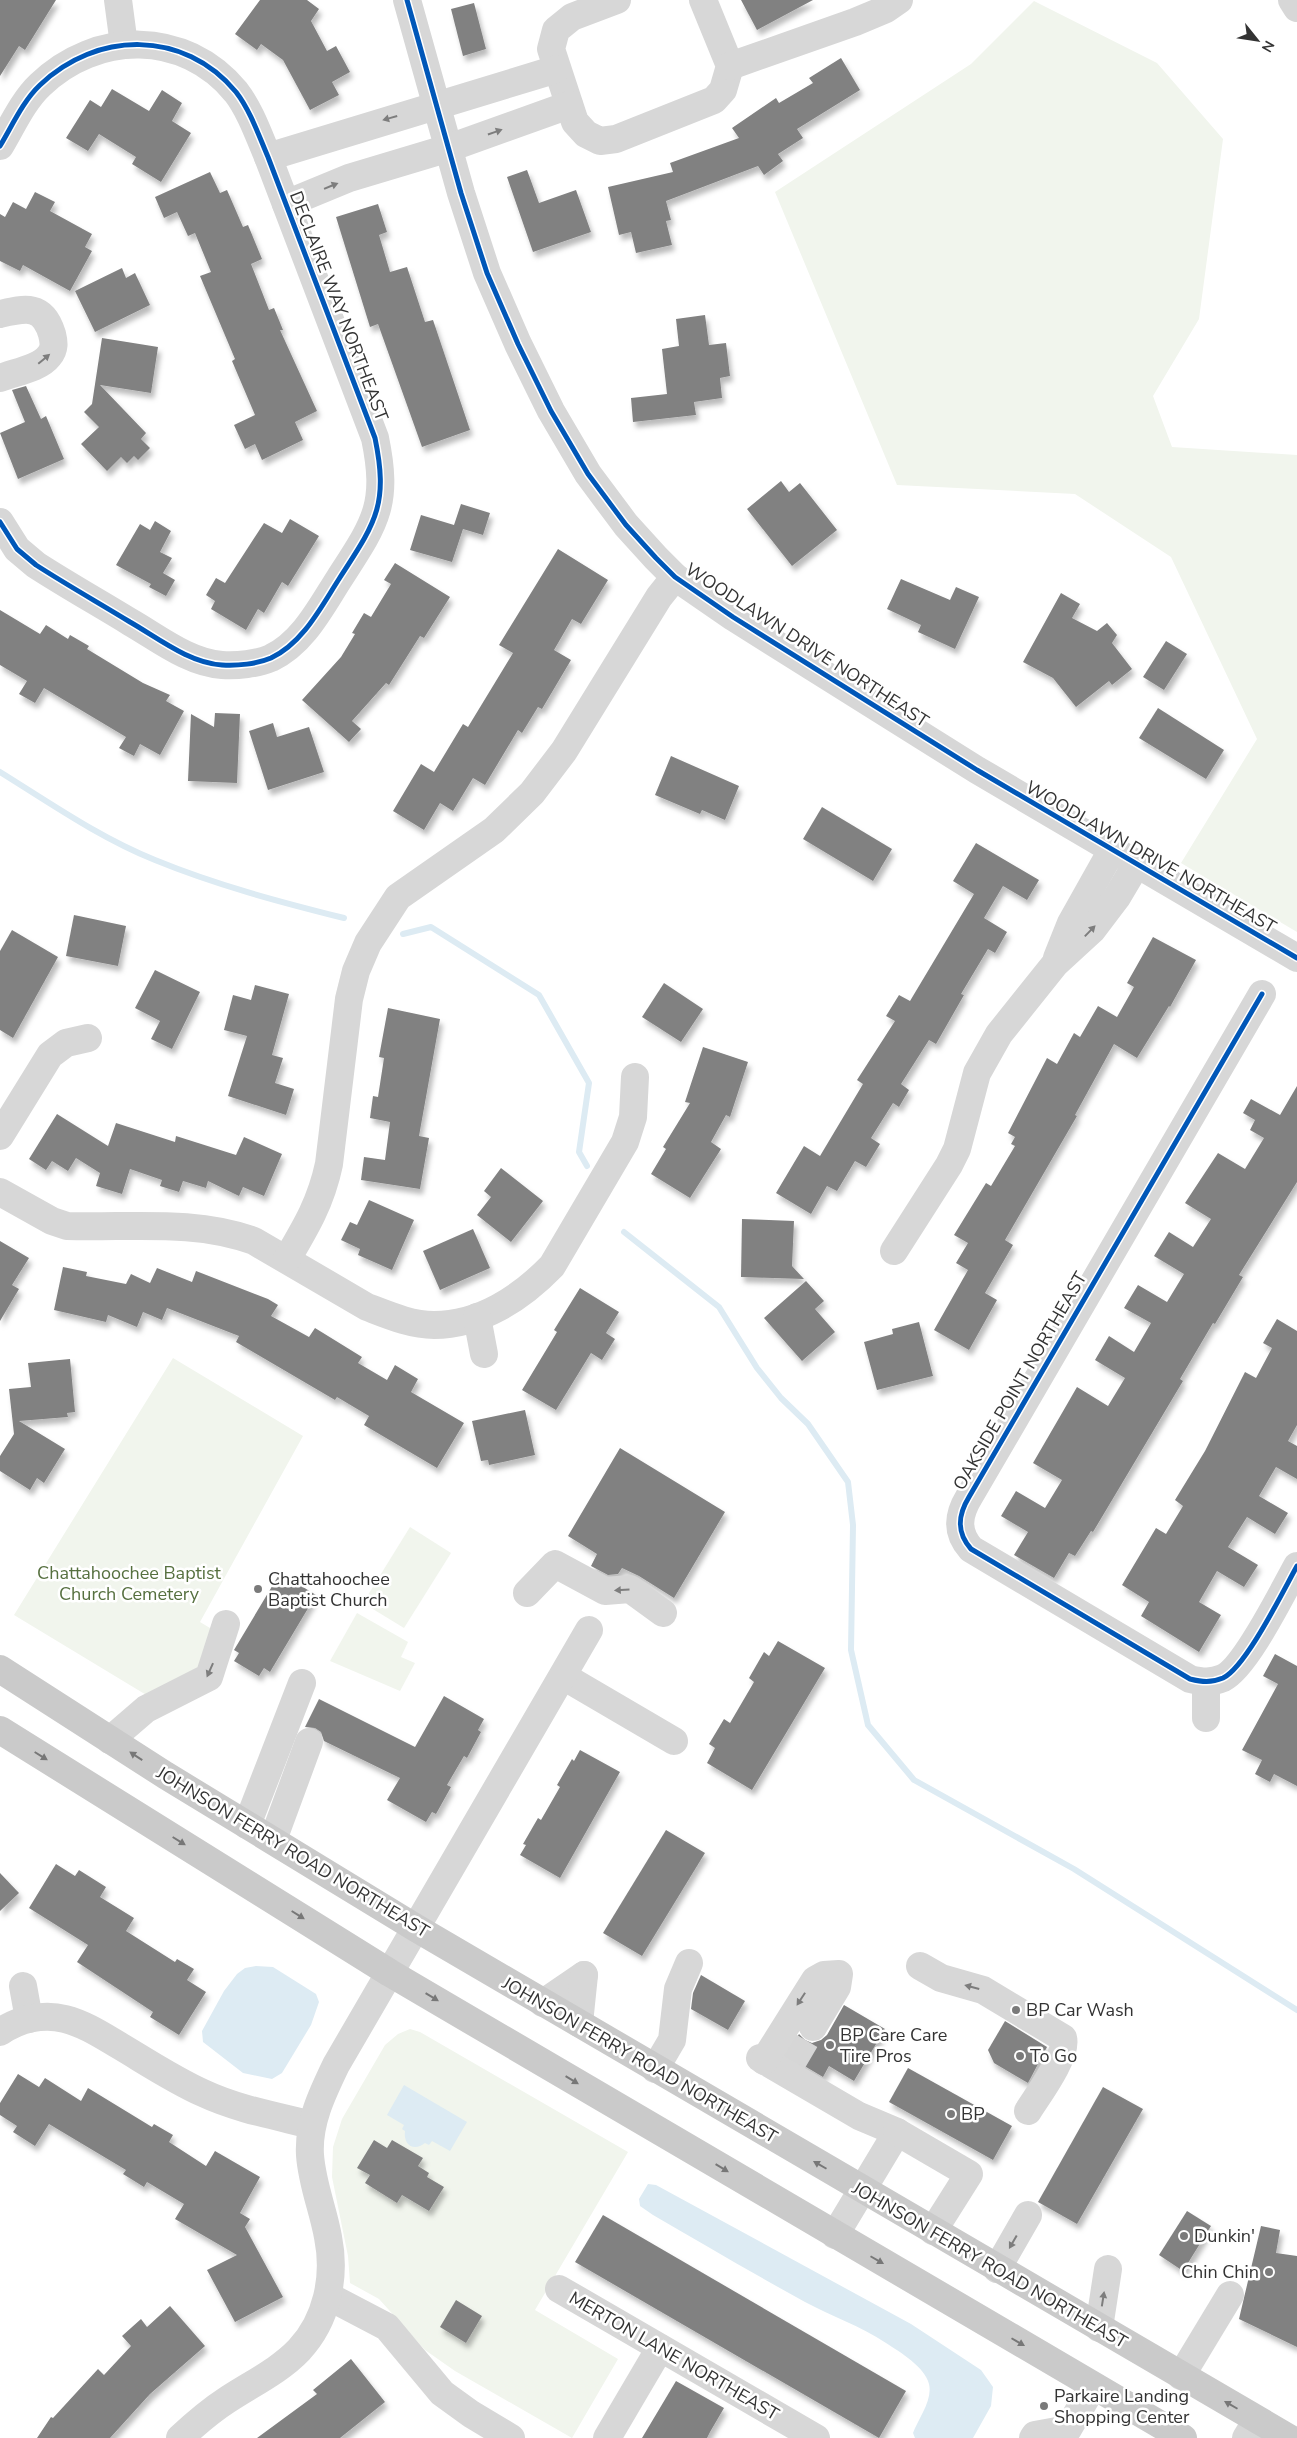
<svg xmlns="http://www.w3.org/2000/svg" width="1297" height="2438" font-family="'Nunito Sans',sans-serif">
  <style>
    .green { fill: #f1f5ed }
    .water { fill: #ddebf3 }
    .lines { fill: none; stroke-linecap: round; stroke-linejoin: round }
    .stream { stroke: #ddebf3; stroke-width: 6 }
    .building { fill: #818181; filter: url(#shadow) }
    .minor-tunnel { stroke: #d6d6d6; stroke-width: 28; stroke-dasharray: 28 14; stroke-linecap: butt }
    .minor { stroke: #d7d7d7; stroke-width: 28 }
    .major { stroke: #cacaca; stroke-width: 28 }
    .cycleway-casing { stroke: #fff; stroke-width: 8 }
    .cycleway { stroke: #0057b8; stroke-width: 5 }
    .oneway { fill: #7d7d7d }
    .oneway2 { fill: #777 }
    .poi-dot { fill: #7a7a7a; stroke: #fff; stroke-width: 2 }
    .labels { text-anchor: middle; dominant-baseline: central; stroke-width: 5; stroke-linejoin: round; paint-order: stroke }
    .street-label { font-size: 18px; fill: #333; stroke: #fff }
    .park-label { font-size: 18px; fill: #56703f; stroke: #fff }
    .poi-label { font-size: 18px; fill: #333; stroke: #fff; text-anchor: start }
  </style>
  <defs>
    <filter id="shadow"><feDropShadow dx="3" dy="5.5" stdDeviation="2.5" flood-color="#0004"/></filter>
  </defs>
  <rect width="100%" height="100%" fill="#fff"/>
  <g class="green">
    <path d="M1034 1 1157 63 1223 139 1199 319 1153 396 1172 447 1297 455V932L1181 863 1257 739 1171 557 1075 494 897 485 775 192 971 64Z"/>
    <path d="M173 1358 303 1436 200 1622 215 1631 203 1668 148 1696 14 1615Z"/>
    <path d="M410 1527 451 1553 404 1628 363 1603Z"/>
    <path d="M357 1613 408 1642 401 1657 415 1663 400 1691 330 1661Z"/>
    <path d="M410 2029 420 2032 628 2152 535 2310 618 2359 572 2438 455 2371 425 2350 379 2299 350 2283 348 2256 332 2177 333 2147 342 2119 385 2045 398 2034Z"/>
  </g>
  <g class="water">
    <path d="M256 1966 273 1967 316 1994 319 2002 311 2025 282 2073 272 2079 243 2073 203 2042 202 2031 224 1991 237 1974 245 1968Z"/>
    <path d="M404 2085 467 2122 450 2151 432 2141 429 2145 425 2143C414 2152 403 2145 405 2131L402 2129 404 2125 387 2115Z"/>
    <path d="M648 2184 656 2185 911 2324 981 2370 993 2387 991 2406 973 2438H915L913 2433C918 2419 933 2400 929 2384 925 2367 900 2352 886 2343 861 2326 831 2316 805 2302 754 2274 703 2244 653 2215L640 2206 639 2199Z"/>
  </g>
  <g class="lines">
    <g class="stream">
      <path d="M0 772C50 803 100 838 155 860 216 885 280 902 344 918"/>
      <path d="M403 934 431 927 539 995 589 1083 579 1152 587 1166"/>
      <path d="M624 1232 719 1307 757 1368 781 1398 808 1424 848 1482 853 1525 851 1650 868 1725 914 1780 1074 1869 1297 2010"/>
    </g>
  </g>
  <g class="building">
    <path d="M0 0H56L25 50 19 46 0 76Z"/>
    <path d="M260 0H307L319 9 311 21 327 51 336 46 350 72 332 82 339 95 310 110 283 60 261 44 257 50 235 34Z"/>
    <path d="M741 0H813L757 30Z"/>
    <path d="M474 3 486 49 463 56 451 9Z"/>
    <path d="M841 58 860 90 797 129 803 138 778 154 783 161 764 175 758 166 666 201 671 220 666 221 672 245 636 253 631 232 619 235 608 187 673 172 670 163 739 138 732 128 776 98 779 103 813 83 809 78Z"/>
    <path d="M112 89 149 111 162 90 182 103 172 121 191 133 161 182 132 164 136 157 99 134 88 151 66 138 90 100 101 107Z"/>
    <path d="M527 170 539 203 576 190 591 232 533 252 507 177Z"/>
    <path d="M210 172 220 193 227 190 243 227 248 225 262 259 251 264 269 310 274 308 283 330H280L317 411 295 422 303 440 262 460 255 444 245 449 234 425 255 415 232 361 235 359 200 276 211 272 195 233 188 236 177 212 164 218 155 197Z"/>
    <path d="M35 192 55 202 50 211 92 234 85 247 92 251 70 291 23 265 20 271 0 261V214L5 217 13 202 26 209Z"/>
    <path d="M378 204 387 232 379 235 390 272 407 267 425 322 433 320 470 430 422 447 378 324 370 327 336 217Z"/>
    <path d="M122 268 126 278 135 273 150 305 95 332 75 291Z"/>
    <path d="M705 315 709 345 726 343 730 376 720 378 722 398 694 402 696 415 633 422 631 398 667 394 662 349 679 346 676 319Z"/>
    <path d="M102 338 158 347 151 393 100 385 146 433 141 439 150 448 138 460 134 456 127 463 121 457 107 471 81 444 99 427 84 412 92 404Z"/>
    <path d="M26 386 41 419 46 416 64 459 18 479 0 433 25 422 12 390Z"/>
    <path d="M781 481 789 492 800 483 837 530 792 566 747 509Z"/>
    <path d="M461 504 490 513 483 535 463 529 452 562 410 550 421 515 454 525Z"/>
    <path d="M290 519 319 536 288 586 282 582 264 613 258 609 246 630 211 609 215 601 206 595 216 578 225 583 264 523 282 533Z"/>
    <path d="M155 521 171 531 160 552 172 558 163 573 175 580 166 596 149 587 151 584 116 565 140 524 150 530Z"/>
    <path d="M558 549 608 580 581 624 572 619 554 650 571 660 542 709 538 707 522 733 518 730 485 785 473 778 453 811 440 803 424 830 393 811 421 764 434 772 463 724 468 727 513 653 499 645Z"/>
    <path d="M395 563 450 597 424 638 420 636 389 685 386 683 352 721 361 729 349 742 302 700 341 657 355 634 352 633 364 613 371 617 391 584 384 580Z"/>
    <path d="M901 579 950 600 956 587 979 597 955 649 918 632 921 625 887 609Z"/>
    <path d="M1061 593 1080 604 1072 618 1097 631 1107 623 1117 635 1112 643 1132 669 1112 685 1109 681 1076 707 1053 678 1023 662Z"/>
    <path d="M0 610 40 634 46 625 68 639 70 635 89 646 87 649 143 683 170 695 166 701 184 711 160 755 140 744 134 756 119 748 126 737 44 688 35 703 19 694 27 681 0 665Z"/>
    <path d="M1166 641 1187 654 1164 690 1143 677Z"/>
    <path d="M1158 708 1224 750 1206 779 1139 738Z"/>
    <path d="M215 713 240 714 237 783 188 781 191 714 214 727Z"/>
    <path d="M273 723 277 737 309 727 324 772 268 790 249 731Z"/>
    <path d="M671 756 739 786 725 820 702 810 700 814 655 795Z"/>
    <path d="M822 807 892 849 873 881 803 839Z"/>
    <path d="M976 843 1039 880 1027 900 1003 886 984 918 1007 932 995 953 988 949 961 994 964 995 936 1044 929 1040 901 1084 909 1090 899 1107 893 1103 871 1138 880 1144 866 1167 855 1161 837 1191 827 1186 811 1214 776 1193 804 1146 820 1156 863 1084 857 1080 895 1021 886 1016 899 995 910 1001 974 894 953 881Z"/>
    <path d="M74 915 126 926 118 966 66 956Z"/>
    <path d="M12 930 58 957 13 1038 0 1030V951Z"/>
    <path d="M1153 937 1196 960 1170 1007 1169 1006 1137 1058 1114 1044 1075 1115 1077 1116 1005 1240 1013 1245 985 1293 997 1300 969 1350 934 1330 968 1270 956 1263 968 1243 954 1235 986 1183 991 1186 1015 1146 1011 1144 1015 1137 1008 1133 1047 1058 1057 1064 1074 1033 1080 1037 1098 1006 1117 1017 1134 987 1127 983Z"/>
    <path d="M155 970 200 992 172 1049 151 1039 160 1021 135 1008Z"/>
    <path d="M664 983 703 1009 681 1042 642 1017Z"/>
    <path d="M255 985 289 994 272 1055 283 1058 275 1083 294 1089 286 1115 228 1096 247 1036 224 1030 233 995 251 1000Z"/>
    <path d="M388 1008 440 1019 419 1136 429 1138 420 1189 361 1180 364 1157 385 1160 390 1122 370 1118 373 1096 378 1097 384 1058 379 1057Z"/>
    <path d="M703 1047 748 1062 730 1117 726 1115 711 1142 721 1149 690 1198 651 1174 666 1149 663 1147 690 1103 685 1102Z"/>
    <path d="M1297 1086V1182L1239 1275 1243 1277 1215 1324 1213 1323 1180 1379 1183 1381 1093 1532 1091 1531 1075 1556 1069 1553 1054 1578 1014 1555 1028 1532 1001 1516 1016 1491 1045 1508 1062 1480 1033 1463 1062 1413 1077 1387 1108 1406 1125 1378 1095 1360 1109 1336 1134 1352 1151 1323 1124 1308 1138 1285 1167 1302 1184 1274 1154 1256 1169 1232 1193 1247 1211 1219 1185 1203 1218 1153 1245 1169 1264 1138 1250 1130 1255 1120 1243 1113 1251 1099 1280 1115Z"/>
    <path d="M57 1114 108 1146 116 1123 175 1142 176 1136 236 1155 244 1137 282 1154 264 1196 243 1187 239 1196 208 1181 206 1188 183 1181 179 1192 160 1186 162 1180 130 1169 122 1194 96 1186 100 1173 76 1158 68 1171 52 1161 46 1170 29 1159Z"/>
    <path d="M501 1168 543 1201 511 1242 477 1215 491 1197 484 1191Z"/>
    <path d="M369 1200 414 1220 392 1270 358 1255 360 1249 341 1240 350 1222 357 1225Z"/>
    <path d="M742 1219 794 1221 792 1266 804 1279 741 1277Z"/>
    <path d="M473 1229 490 1268 440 1290 423 1251Z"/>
    <path d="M0 1241 29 1258 12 1285 19 1289 0 1321Z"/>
    <path d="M63 1267 87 1272 86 1276 126 1284 131 1274 150 1283 157 1268 192 1282 196 1271 268 1299 278 1305 271 1316 309 1337 315 1328 362 1357 358 1363 387 1380 395 1365 418 1379 411 1392 464 1423 437 1468 364 1425 369 1416 337 1397 335 1400 236 1342 239 1336 167 1308 162 1320 143 1312 137 1327 108 1315 106 1322 54 1310Z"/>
    <path d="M806 1281 824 1301 815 1309 835 1332 802 1361 764 1318Z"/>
    <path d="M580 1288 619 1312 606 1333 615 1339 602 1360 591 1353 556 1410 522 1390 557 1332 554 1330Z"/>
    <path d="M1277 1319 1297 1331V1425L1288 1441 1297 1446V1479L1276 1467 1259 1496 1288 1513 1275 1534 1247 1517 1228 1547 1258 1565 1244 1587 1217 1571 1199 1602 1221 1615 1199 1652 1141 1616 1149 1602 1122 1585 1156 1528 1166 1534 1183 1506 1175 1500 1205 1451 1245 1372 1256 1378 1272 1348 1263 1343Z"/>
    <path d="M919 1322 933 1376 877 1390 864 1342 893 1334 892 1329Z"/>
    <path d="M70 1359 75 1412 67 1413 68 1417 19 1421 65 1449 44 1483 37 1478 30 1490 0 1471V1456L14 1434 9 1389 31 1387 28 1363Z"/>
    <path d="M525 1410 535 1455 489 1465 488 1460 481 1461 472 1421Z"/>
    <path d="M620 1448 725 1512 674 1598 639 1576 622 1568 618 1574 608 1575 591 1566 597 1554 568 1536Z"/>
    <path d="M280 1573 316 1595 270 1672 264 1668 259 1676 234 1661 239 1653 234 1650Z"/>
    <path d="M778 1641 825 1668 752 1790 707 1763 715 1748 709 1744 724 1719 730 1723 754 1682 749 1678 764 1652 769 1656Z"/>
    <path d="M1275 1654 1297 1666V1786L1274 1774 1270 1782 1255 1774 1262 1760 1242 1750 1278 1684 1263 1676Z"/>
    <path d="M444 1696 484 1719 478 1730 481 1732 467 1758 464 1756 447 1785 451 1787 436 1814 432 1812 426 1822 387 1800 400 1778 324 1741 321 1732 315 1728 305 1727 319 1699 415 1747Z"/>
    <path d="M580 1750 620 1772 560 1878 520 1855 526 1845 523 1844 538 1818 541 1820 560 1787 557 1785 572 1759 574 1761Z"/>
    <path d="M666 1830 705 1853 642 1956 603 1933Z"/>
    <path d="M56 1864 75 1876 79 1870 106 1887 100 1897 134 1918 126 1931 175 1962 177 1959 194 1969 187 1980 206 1992 179 2035 150 2017 153 2012 77 1962 88 1945 29 1908Z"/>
    <path d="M0 1873 19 1893 0 1911Z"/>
    <path d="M701 1975 745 2001 728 2030 691 2009 693 1993Z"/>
    <path d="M844 2005 885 2029 854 2081 829 2066 823 2077 786 2055 799 2034 805 2040 812 2043 821 2040 827 2035Z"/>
    <path d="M1005 2021 1047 2047 1028 2083 994 2063 988 2050Z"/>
    <path d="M908 2068 1012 2126 993 2160 889 2102Z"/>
    <path d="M18 2074 39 2087 45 2078 81 2101 88 2088 152 2127 154 2124 173 2135 169 2142 206 2166 215 2151 260 2177 240 2213 250 2219 245 2227 283 2297 235 2322 207 2270 237 2255 175 2219 184 2204 147 2182 144 2187 123 2174 126 2170 49 2124 35 2146 13 2132 17 2126 0 2115V2103Z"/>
    <path d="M1103 2087 1143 2109 1077 2224 1038 2202Z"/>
    <path d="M374 2140 387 2148 392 2140 423 2158 418 2166 429 2173 427 2177 444 2187 429 2211 402 2195 397 2203 365 2183 370 2175 357 2168Z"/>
    <path d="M1187 2211 1211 2226 1183 2271 1159 2255Z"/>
    <path d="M603 2215 906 2391 879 2438 575 2262Z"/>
    <path d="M1261 2226 1280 2230 1276 2253 1297 2256V2347L1239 2319Z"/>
    <path d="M456 2300 482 2316 466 2343 440 2327Z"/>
    <path d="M170 2306 205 2346 150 2394 110 2438H37L51 2417 53 2418 98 2369 104 2375 131 2346 122 2336 141 2319 147 2327Z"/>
    <path d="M351 2359 385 2402 340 2438H257L317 2394 313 2390Z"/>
    <path d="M676 2381 724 2408 710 2432 707 2438H642Z"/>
  </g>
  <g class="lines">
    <path class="minor-tunnel" d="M791 2064 813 2027"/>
    <g class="minor">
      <path d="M118 0 124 45"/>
      <path d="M407 0 461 193 487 273 518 344 551 411 588 474 626 525 656 558 675 577 733 617 977 770 1297 958"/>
      <path d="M617 0 572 17 556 30 551 49 575 122 586 134 600 141 616 139 714 100 723 90 730 66 703 0"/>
      <path d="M1292 0 1297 8"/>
      <path d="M730 66 855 22 886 9 899 0"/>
      <path d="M0 146C12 126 23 101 40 85 96 31 184 29 236 92 250 110 259 136 268 157L375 438C389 506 375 523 339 579 321 607 303 643 271 658 257 664 237 666 222 665 189 663 158 638 130 622 99 603 67 585 36 565L17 549 0 522"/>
      <path d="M268 157 557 69"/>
      <path d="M286 204 349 178 449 148 569 105"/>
      <path d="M0 314C26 308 43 304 52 334 54 342 55 349 49 356 39 369 15 372 0 378"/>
      <path d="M1057 958 1071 923 1112 850"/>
      <path d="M1262 994 969 1497C958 1515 956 1532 971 1549L1190 1679C1202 1682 1211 1683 1223 1678 1246 1667 1283 1591 1297 1566"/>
      <path d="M0 1136 50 1055 66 1043 88 1038"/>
      <path d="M0 1192 52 1221 67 1226C129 1228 195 1219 254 1241L367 1307C388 1315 411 1325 434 1325 480 1325 521 1298 552 1266L625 1142 633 1117 635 1077"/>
      <path d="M894 1251 949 1165 957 1149 977 1073 999 1034 1055 964 1092 930 1117 897 1136 865"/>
      <path d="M287 1259C306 1227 321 1202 329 1164L349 999 356 971 368 943 398 897 494 830 532 793 564 751 659 597 675 577"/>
      <path d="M477 1317 484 1354"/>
      <path d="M527 1593 555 1564 605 1591 630 1589 663 1613"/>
      <path d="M563 1676 674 1741"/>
      <path d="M1206 1683V1718"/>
      <path d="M110 1740 146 1709 209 1677 226 1624"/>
      <path d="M247 1825 302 1683"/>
      <path d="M271 1839 277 1829 309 1742"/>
      <path d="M920 1966 941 1978 983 1990 1063 2038C1068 2055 1038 2095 1028 2111"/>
      <path d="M23 1986 29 2019"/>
      <path d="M543 2003 584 1975"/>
      <path d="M579 2023 584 1975"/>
      <path d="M0 2032C19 2019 43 2013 65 2019 85 2024 103 2036 120 2046 147 2062 174 2080 203 2093 237 2109 276 2116 312 2125"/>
      <path d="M760 2058 859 2116 897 2132 835 2235"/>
      <path d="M764 2061 815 1980 824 1975 839 1974 837 1987 813 2027"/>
      <path d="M655 2069 672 2040 678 1989 689 1963"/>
      <path d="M897 2132 969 2174 933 2231"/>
      <path d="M997 2269 1028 2215"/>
      <path d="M559 2289 816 2438"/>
      <path d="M328 2296 387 2327 442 2393 471 2414 511 2438"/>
      <path d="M1099 2328 1108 2269"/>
      <path d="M1181 2376 1230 2295"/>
      <path d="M180 2438C195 2424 210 2411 227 2400 251 2384 279 2371 299 2350 327 2320 336 2277 328 2237 323 2209 312 2184 310 2155 308 2123 322 2094 336 2065L589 1630"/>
      <path d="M607 2438 660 2348"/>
      <path d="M1033 2438 1035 2435 1068 2429 1093 2386"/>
      <path d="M1246 2438 1257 2420"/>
    </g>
    <g class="major">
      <path d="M0 1669 165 1775 416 1928 1289 2438"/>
      <path d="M0 1730 390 1973 1183 2438"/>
    </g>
    <defs>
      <g id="cycleway">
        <path d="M407 0 461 193 487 273 518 344 551 411 588 474 626 525 656 558 675 577 733 617 977 770 1297 958"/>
        <path d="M0 146C12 126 23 101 40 85 96 31 184 29 236 92 250 110 259 136 268 157L375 438C389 506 375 523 339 579 321 607 303 643 271 658 257 664 237 666 222 665 189 663 158 638 130 622 99 603 67 585 36 565L17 549 0 522"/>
        <path d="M1262 994 969 1497C958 1515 956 1532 971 1549L1190 1679C1202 1682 1211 1683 1223 1678 1246 1667 1283 1591 1297 1566"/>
      </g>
    </defs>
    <use href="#cycleway" class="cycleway-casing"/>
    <use href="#cycleway" class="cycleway"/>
  </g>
  <defs><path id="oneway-solid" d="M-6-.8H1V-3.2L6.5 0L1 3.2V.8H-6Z" transform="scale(1.25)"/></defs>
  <g class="oneway">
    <use href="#oneway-solid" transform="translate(390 118) rotate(164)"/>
    <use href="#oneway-solid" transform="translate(495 132) rotate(-19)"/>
    <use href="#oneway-solid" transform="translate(331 186) rotate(-22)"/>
    <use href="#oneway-solid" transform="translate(44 359) rotate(-40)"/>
    <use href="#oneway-solid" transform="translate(1090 931) rotate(-46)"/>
    <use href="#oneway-solid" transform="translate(622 1590) rotate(177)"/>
    <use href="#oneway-solid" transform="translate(210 1670) rotate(114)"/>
    <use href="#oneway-solid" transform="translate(972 1987) rotate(-165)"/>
    <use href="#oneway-solid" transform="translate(801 1999) rotate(123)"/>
    <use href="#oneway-solid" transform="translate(1013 2242) rotate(120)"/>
    <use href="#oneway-solid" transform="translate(1103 2299) rotate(-81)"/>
  </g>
  <g class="oneway2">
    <use href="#oneway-solid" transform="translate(41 1756) rotate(32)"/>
    <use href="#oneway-solid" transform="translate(136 1756) rotate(-147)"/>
    <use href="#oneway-solid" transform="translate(179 1841) rotate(32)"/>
    <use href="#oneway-solid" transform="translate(298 1915) rotate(32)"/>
    <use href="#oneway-solid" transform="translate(432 1997) rotate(31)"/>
    <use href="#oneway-solid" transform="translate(572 2080) rotate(31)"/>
    <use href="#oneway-solid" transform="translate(820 2165) rotate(-150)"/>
    <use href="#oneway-solid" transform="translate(722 2168) rotate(31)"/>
    <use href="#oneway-solid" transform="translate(877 2260) rotate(30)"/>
    <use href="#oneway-solid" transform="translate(1018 2342) rotate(30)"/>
    <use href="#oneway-solid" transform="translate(1231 2405) rotate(-150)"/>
  </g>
  <g class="poi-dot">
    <circle cx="258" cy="1589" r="5"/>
    <circle cx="1016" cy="2010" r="5"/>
    <circle cx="830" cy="2045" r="5"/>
    <circle cx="1020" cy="2056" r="5"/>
    <circle cx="951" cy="2114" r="5"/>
    <circle cx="1184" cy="2236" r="5"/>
    <circle cx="1269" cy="2272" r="5"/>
    <circle cx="1044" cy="2406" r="5"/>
  </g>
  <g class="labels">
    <g class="street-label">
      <text transform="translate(339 306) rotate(69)">DECLAIRE WAY NORTHEAST</text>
      <text transform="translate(807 645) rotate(33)">WOODLAWN DRIVE NORTHEAST</text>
      <text transform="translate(1151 857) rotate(30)">WOODLAWN DRIVE NORTHEAST</text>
      <text transform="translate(1020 1381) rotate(-60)">OAKSIDE POINT NORTHEAST</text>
      <text transform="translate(293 1852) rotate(31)">JOHNSON FERRY ROAD NORTHEAST</text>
      <text transform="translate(640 2060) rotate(30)">JOHNSON FERRY ROAD NORTHEAST</text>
      <text transform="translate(990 2265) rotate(30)">JOHNSON FERRY ROAD NORTHEAST</text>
      <text transform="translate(674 2356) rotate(30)">MERTON LANE NORTHEAST</text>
    </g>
    <g class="park-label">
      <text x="129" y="1573">Chattahoochee Baptist<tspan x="129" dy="21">Church Cemetery</tspan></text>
    </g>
    <g class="poi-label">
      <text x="268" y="1579">Chattahoochee<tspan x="268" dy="21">Baptist Church</tspan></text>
      <text x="1026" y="2010">BP Car Wash</text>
      <text x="840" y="2035">BP Care Care<tspan x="840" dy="21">Tire Pros</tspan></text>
      <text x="1030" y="2056">To Go</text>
      <text x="961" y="2114">BP</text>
      <text x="1194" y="2236">Dunkin'</text>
      <text x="1259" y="2272" text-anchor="end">Chin Chin</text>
      <text x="1054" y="2396">Parkaire Landing<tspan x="1054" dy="21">Shopping Center</tspan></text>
    </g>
  </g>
  <g transform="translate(1257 40) rotate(120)" stroke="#ffffff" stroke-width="4" paint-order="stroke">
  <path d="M0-4L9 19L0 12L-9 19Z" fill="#333333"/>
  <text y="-8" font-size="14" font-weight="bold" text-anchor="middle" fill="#333333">N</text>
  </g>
</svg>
